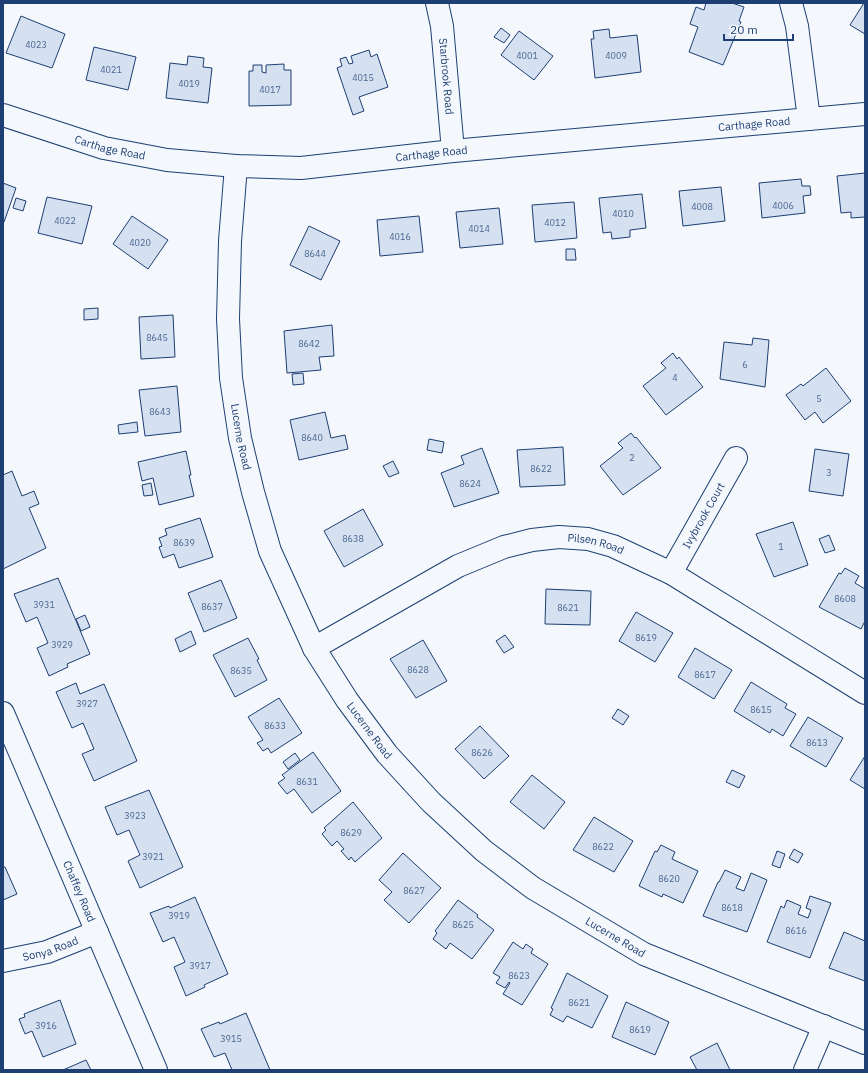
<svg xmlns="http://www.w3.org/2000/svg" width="868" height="1073" font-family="'IBM Plex Sans',sans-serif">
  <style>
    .building { fill: #d5e0f0; stroke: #1d3f73 }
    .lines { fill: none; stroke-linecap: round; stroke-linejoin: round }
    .minor-casing { stroke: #1d3f73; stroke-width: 24 }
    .minor { stroke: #f4f7fb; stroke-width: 22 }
    .labels { text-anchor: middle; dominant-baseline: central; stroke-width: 3; stroke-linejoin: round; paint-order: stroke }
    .number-label { font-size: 9px; fill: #4b6792 }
    .street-label { font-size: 11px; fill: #1d3f73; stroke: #f4f7fb }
  </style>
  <rect width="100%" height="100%" fill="#f4f7fb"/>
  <g class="building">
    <path d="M706 3H732L744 7 739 21 741 22 723 65 689 52 698 27 690 24 696 7 704 10Z"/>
    <path d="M864 3H865V34L850 25Z"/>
    <path d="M21 16 65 34 52 68 6 53Z"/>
    <path d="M501 28 510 35 504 43 494 37Z"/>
    <path d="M609 29 610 38 637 35 641 72 595 78 591 39H594L593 31Z"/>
    <path d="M519 31 553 56 534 80 501 55Z"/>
    <path d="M94 47 136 57 128 90 86 80Z"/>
    <path d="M369 50 371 57 377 54 388 87 359 97 364 111 353 115 337 68 342 66 340 59 346 57 349 64 353 63 351 56Z"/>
    <path d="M188 56 204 58 203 67 212 68 208 103 166 98 170 63 187 65Z"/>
    <path d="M284 64V70H291V105L249 106V71H253V65H262V72L266 73V65Z"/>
    <path d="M865 173V217L851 218V212L841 213 837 176Z"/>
    <path d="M801 179 802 186H810L811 195 803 196 805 213 762 218 759 183Z"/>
    <path d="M3 183 16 188 4 222H3Z"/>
    <path d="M721 187 725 221 683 226 679 191Z"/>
    <path d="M642 194 646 228 630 230V237L612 239 611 232 603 233 599 198Z"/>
    <path d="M47 197 92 206 82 244 38 233Z"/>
    <path d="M16 198 26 201 23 211 13 208Z"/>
    <path d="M574 202 577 238 535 242 532 205Z"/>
    <path d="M499 208 503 244 460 248 456 212Z"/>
    <path d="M132 216 168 240 148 269 113 244Z"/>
    <path d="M419 216 423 252 380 256 377 220Z"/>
    <path d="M309 226 340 241 321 280 290 265Z"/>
    <path d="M566 249H575L576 260H566Z"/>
    <path d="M98 308V319L84 320V309Z"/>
    <path d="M173 315 175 357 141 359 139 317Z"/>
    <path d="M332 325 334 356 319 357 321 370 287 373 284 331Z"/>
    <path d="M753 338 769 340 765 387 720 379 724 342 752 345Z"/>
    <path d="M673 353 677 359 679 357 703 387 666 415 643 386 666 368 661 363Z"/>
    <path d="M826 368 851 401 823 423 815 412 805 420 786 395 801 384 803 386Z"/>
    <path d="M303 373 304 384 293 385 292 374Z"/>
    <path d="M177 386 181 432 145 436 139 390Z"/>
    <path d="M325 412 331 438 345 435 348 449 299 460 290 420Z"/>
    <path d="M137 422 138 432 119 434 118 425Z"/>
    <path d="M631 433 635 438 636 437 661 468 623 495 600 466 623 448 618 443Z"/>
    <path d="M429 439 444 442 442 453 427 450Z"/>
    <path d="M563 447 565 485 520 487 517 450Z"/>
    <path d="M482 448 499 493 454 507 441 473 464 464 461 456Z"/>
    <path d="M815 449 849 454 843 496 809 491Z"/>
    <path d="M186 451 191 475H189L194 496 159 505 153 478 142 481 138 462Z"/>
    <path d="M393 461 399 473 389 477 383 466Z"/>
    <path d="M12 471 22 496 34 491 39 504 29 508 46 548 3 569V475Z"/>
    <path d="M151 483 153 495 144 496 142 485Z"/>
    <path d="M363 509 383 545 344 567 324 531Z"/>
    <path d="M200 518 213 557 179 568 174 554 163 558 159 547 162 546 159 538 167 535 165 529Z"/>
    <path d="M793 522 808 565 774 577 756 534Z"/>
    <path d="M829 535 835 550 825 553 819 539Z"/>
    <path d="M845 568 859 576 855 583 865 589V621L861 629 819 607 839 573 841 574Z"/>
    <path d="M58 578 90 654 67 664 68 667 49 676 37 648 48 643 37 617 26 622 14 594Z"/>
    <path d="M221 580 237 618 204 632 188 593Z"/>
    <path d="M546 589 591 591 590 625 545 624Z"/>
    <path d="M636 612 673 633 655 662 619 641Z"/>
    <path d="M85 615 90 627 81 631 76 619Z"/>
    <path d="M191 631 196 644 180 652 175 639Z"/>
    <path d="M505 635 514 647 504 653 496 641Z"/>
    <path d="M248 638 259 659 257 660 267 680 235 697 213 655Z"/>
    <path d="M423 640 447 681 416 698 390 659Z"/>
    <path d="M695 648 732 670 714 699 678 677Z"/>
    <path d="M751 682 787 704 785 708 796 714 783 736 772 729 770 733 734 711Z"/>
    <path d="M76 683 80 694 104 684 137 761 94 781 82 754 94 749 83 723 72 728 56 692Z"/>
    <path d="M279 698 302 733 271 753 268 748 263 751 257 743 263 740 248 717Z"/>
    <path d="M618 709 629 716 623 725 612 718Z"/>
    <path d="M808 717 843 738 826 767 790 746Z"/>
    <path d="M480 726 509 756 484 779 455 749Z"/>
    <path d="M313 752 341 791 312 813 294 789 287 794 278 783 285 778 282 775Z"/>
    <path d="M295 753 300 760 288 769 283 762Z"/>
    <path d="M865 756V789L850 780Z"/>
    <path d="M732 770 745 776 739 788 726 782Z"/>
    <path d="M532 775 565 802 544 829 510 802Z"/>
    <path d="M149 790 183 867 140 888 128 861 140 855 129 830 117 835 105 807Z"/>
    <path d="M353 802 382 838 355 862 351 857 349 860 341 851 344 849 337 841 332 846 322 834 326 830 324 828Z"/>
    <path d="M594 817 633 841 614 872 573 850Z"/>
    <path d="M661 845 675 852 672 859 698 871 683 903 663 894 662 897 639 886 655 851 657 852Z"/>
    <path d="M794 849 803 854 798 863 789 858Z"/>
    <path d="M777 851 785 854 780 868 772 865Z"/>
    <path d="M403 853 441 888 409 923 384 900 392 892 379 880Z"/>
    <path d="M3 867H5L17 894 3 900Z"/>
    <path d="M725 870 741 877 736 888 744 891 751 873 767 880 747 932 703 916 718 882H719Z"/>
    <path d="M810 896 831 903 810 958 767 942 781 906 784 908 787 900 801 906 798 914 808 918 811 910 806 908Z"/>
    <path d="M195 897 228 974 204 985 205 987 186 996 174 967 185 962 174 937 163 942 150 913 169 906 170 908Z"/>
    <path d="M458 900 478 915 477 917 494 930 472 959 450 943 446 949 433 939 437 933 435 931Z"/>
    <path d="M844 932 865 941V981L829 968Z"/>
    <path d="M513 942 523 949 526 944 533 949 531 953 548 964 522 1005 503 994 510 983 509 982 505 988 496 983 500 977 493 973Z"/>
    <path d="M567 973 608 996 592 1028 567 1016 563 1022 550 1015 553 1009 551 1008Z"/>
    <path d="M60 1000 76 1044 43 1057 32 1031 25 1034 19 1019 25 1017 24 1014Z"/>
    <path d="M626 1002 669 1022 655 1055 612 1037Z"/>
    <path d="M246 1013 270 1070H232L225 1053 214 1057 201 1029 219 1022 220 1024Z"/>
    <path d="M717 1043 730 1070H697L690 1057Z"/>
    <path d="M86 1060 91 1070H63Z"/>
  </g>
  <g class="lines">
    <defs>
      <g id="minor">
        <path id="s1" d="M437 3 442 26 453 151"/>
        <path d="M791 3 797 26 809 119"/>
        <path id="s2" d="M3 115 104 148 167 160 236 166 301 168 453 151 865 114"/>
        <path id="s3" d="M236 166 230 241 228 319 231 378 240 438 253 492 270 551 314 648 347 700 387 754 431 802 484 851 533 888 644 954 865 1043"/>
        <path id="s4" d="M671 573 736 458"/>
        <path id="s5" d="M314 648 458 566 504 547 532 540 559 537 588 539 613 546 671 573 865 693"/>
        <path id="s6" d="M3 713 156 1070"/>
        <path id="s7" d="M3 961 47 952 97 932"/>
        <path d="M805 1070 824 1026"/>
      </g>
    </defs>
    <use href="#minor" class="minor-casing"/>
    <use href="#minor" class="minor"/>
  </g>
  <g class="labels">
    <g class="number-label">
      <text x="36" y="44">4023</text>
      <text x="527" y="55">4001</text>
      <text x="616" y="55">4009</text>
      <text x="111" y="69">4021</text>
      <text x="363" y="77">4015</text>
      <text x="189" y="83">4019</text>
      <text x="270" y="89">4017</text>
      <text x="783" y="205">4006</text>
      <text x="702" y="206">4008</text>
      <text x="623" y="213">4010</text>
      <text x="65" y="220">4022</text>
      <text x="555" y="222">4012</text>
      <text x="479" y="228">4014</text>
      <text x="400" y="236">4016</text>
      <text x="140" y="242">4020</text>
      <text x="315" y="253">8644</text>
      <text x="157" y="337">8645</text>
      <text x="309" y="343">8642</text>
      <text x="745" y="364">6</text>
      <text x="675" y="377">4</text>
      <text x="819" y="398">5</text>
      <text x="160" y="411">8643</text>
      <text x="312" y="437">8640</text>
      <text x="632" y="457">2</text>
      <text x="541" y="468">8622</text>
      <text x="829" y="472">3</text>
      <text x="470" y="483">8624</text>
      <text x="353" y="538">8638</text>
      <text x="184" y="542">8639</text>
      <text x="781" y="546">1</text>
      <text x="845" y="598">8608</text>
      <text x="44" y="604">3931</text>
      <text x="212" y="606">8637</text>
      <text x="568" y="607">8621</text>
      <text x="646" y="637">8619</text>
      <text x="62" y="644">3929</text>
      <text x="418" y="669">8628</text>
      <text x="241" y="670">8635</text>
      <text x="705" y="674">8617</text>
      <text x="87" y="703">3927</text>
      <text x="761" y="709">8615</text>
      <text x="275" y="725">8633</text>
      <text x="817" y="742">8613</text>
      <text x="482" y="752">8626</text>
      <text x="307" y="781">8631</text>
      <text x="135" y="815">3923</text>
      <text x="351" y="832">8629</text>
      <text x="603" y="846">8622</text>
      <text x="153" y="856">3921</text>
      <text x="669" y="878">8620</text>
      <text x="414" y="890">8627</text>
      <text x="732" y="907">8618</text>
      <text x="179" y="915">3919</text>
      <text x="463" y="924">8625</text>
      <text x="796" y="930">8616</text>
      <text x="200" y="965">3917</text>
      <text x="519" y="975">8623</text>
      <text x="579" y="1002">8621</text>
      <text x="46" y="1025">3916</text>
      <text x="640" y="1029">8619</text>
      <text x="231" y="1038">3915</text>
    </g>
    <g class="street-label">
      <text stroke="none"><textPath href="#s1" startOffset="74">Starbrook Road</textPath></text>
      <text stroke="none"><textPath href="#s2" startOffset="760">Carthage Road</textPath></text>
      <text stroke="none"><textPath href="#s2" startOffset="112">Carthage Road</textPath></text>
      <text stroke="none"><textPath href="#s2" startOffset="436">Carthage Road</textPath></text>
      <text stroke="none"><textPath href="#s3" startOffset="272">Lucerne Road</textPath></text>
      <text stroke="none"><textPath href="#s4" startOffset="66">Ivybrook Court</textPath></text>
      <text stroke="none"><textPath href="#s5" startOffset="309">Pilsen Road</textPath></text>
      <text stroke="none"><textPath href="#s3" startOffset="596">Lucerne Road</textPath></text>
      <text stroke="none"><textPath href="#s6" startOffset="194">Chaffey Road</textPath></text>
      <text stroke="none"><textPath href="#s3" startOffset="920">Lucerne Road</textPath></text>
      <text stroke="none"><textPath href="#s7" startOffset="49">Sonya Road</textPath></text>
    </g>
  </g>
  <rect width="868" height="1073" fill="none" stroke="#1d3f73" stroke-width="8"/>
  <path d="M724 34v6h69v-6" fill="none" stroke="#1d3f73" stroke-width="2"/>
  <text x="730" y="34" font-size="12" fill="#1d3f73" stroke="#f4f7fb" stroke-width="3" paint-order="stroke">20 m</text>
</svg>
